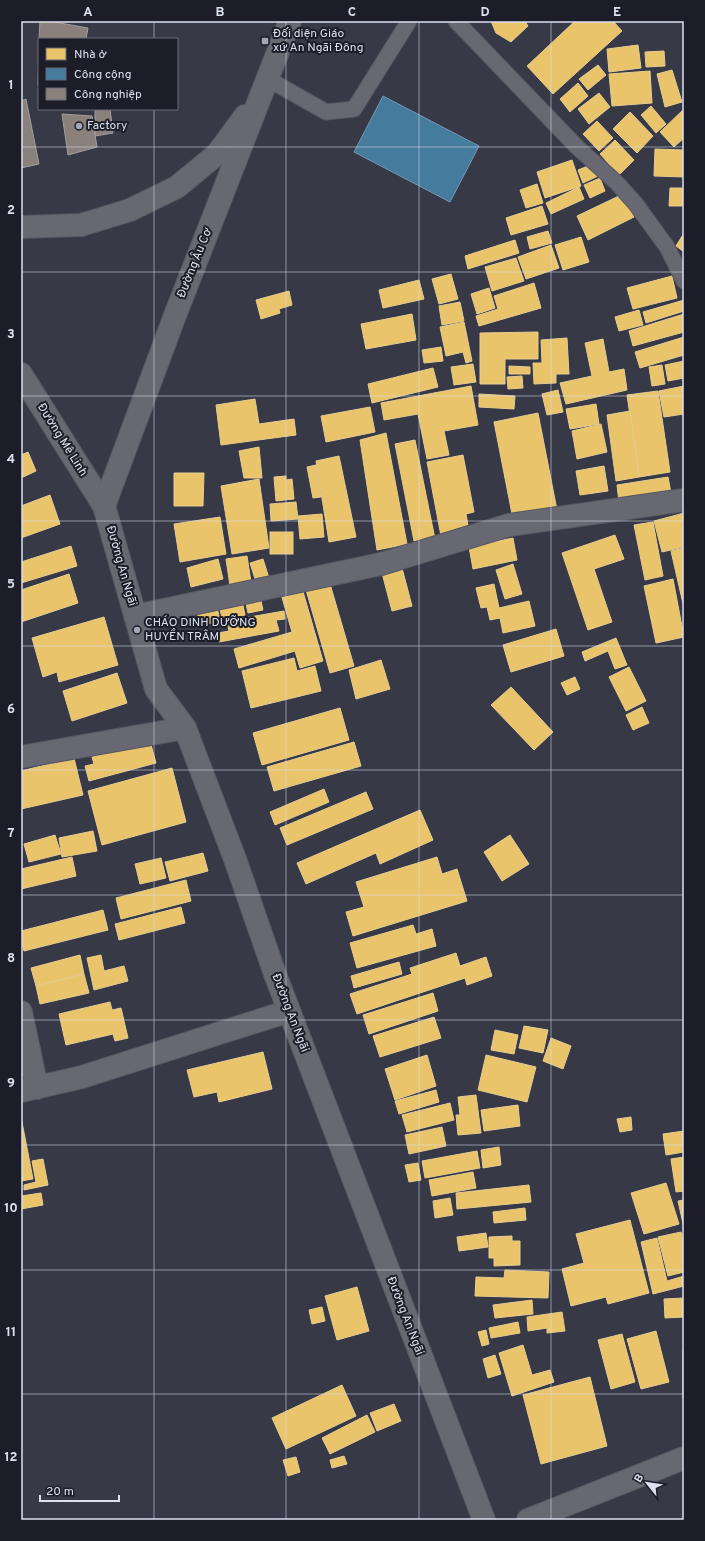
<svg xmlns="http://www.w3.org/2000/svg" width="705" height="1541" font-family="Overpass,sans-serif">
  <style>
    .homes { fill: #e9c46a; stroke: #e5cc92 }
    .public { fill: #457b9d; stroke: #7399b6 }
    .industry { fill: #8a817c; stroke: #a39e9e }
    .lines { fill: none; stroke-linecap: round; stroke-linejoin: round }
    .lane-casing { stroke: #565762; stroke-width: 17 }
    .street-casing { stroke: #565762; stroke-width: 24 }
    .secondary-casing { stroke: #565762; stroke-width: 24 }
    .lane { stroke: #676871; stroke-width: 15 }
    .street { stroke: #676871; stroke-width: 22 }
    .secondary { stroke: #676871; stroke-width: 22 }
    .grid { fill: none; stroke: #dde0ef; stroke-width: 1; stroke-opacity: 0.55 }
    .poi-dot { fill: #a3a6b4; stroke: #1c1d28; stroke-width: 1.5 }
    .labels { text-anchor: middle; dominant-baseline: central; stroke-width: 4; stroke-linejoin: round; paint-order: stroke }
    .poi-label { font-size: 12px; fill: #dde0ef; stroke: #1c1d28; text-anchor: start }
    .street-label { font-size: 12px; fill: #dde0ef; stroke: #1c1d28 }
    .neatline { fill: none; stroke: #dde0ef; stroke-width: 1.5 }
    .grid-label { font-size: 13px; text-anchor: middle; font-weight: bold; fill: #dde0ef }
  </style>
  <rect width="100%" height="100%" fill="#373946"/>
  <g class="homes">
    <path d="M491 21H525L528 26 511 42 496 33Z"/>
    <path d="M575 21H613L622 31 553 94 527 66Z"/>
    <path d="M638 45 641 68 609 72 607 49Z"/>
    <path d="M664 51 665 66 646 67 645 52Z"/>
    <path d="M598 65 606 75 588 90 579 79Z"/>
    <path d="M672 70 682 102 665 107 657 74Z"/>
    <path d="M650 71 652 103 612 106 609 74Z"/>
    <path d="M578 83 588 96 570 112 560 99Z"/>
    <path d="M599 93 610 107 589 124 578 109Z"/>
    <path d="M651 106 666 124 656 133 641 115Z"/>
    <path d="M684 109V138L674 147 660 132Z"/>
    <path d="M630 112 653 136 637 153 613 129Z"/>
    <path d="M597 121 613 138 599 151 583 134Z"/>
    <path d="M615 140 634 160 619 175 600 154Z"/>
    <path d="M655 149 684 150V177L654 176Z"/>
    <path d="M572 160 581 186 545 198 537 172Z"/>
    <path d="M593 164 598 176 583 183 578 170Z"/>
    <path d="M600 178 605 191 590 198 584 185Z"/>
    <path d="M537 184 543 203 526 208 520 190Z"/>
    <path d="M579 187 584 199 551 214 546 203Z"/>
    <path d="M670 188H684V206H669Z"/>
    <path d="M623 194 634 217 588 240 577 216Z"/>
    <path d="M542 206 548 224 511 235 506 218Z"/>
    <path d="M548 231 552 243 530 249 527 237Z"/>
    <path d="M684 233V252L676 246Z"/>
    <path d="M581 237 589 262 563 270 555 245Z"/>
    <path d="M515 240 519 253 468 269 465 256Z"/>
    <path d="M551 245 559 268 526 279 518 257Z"/>
    <path d="M516 258 524 281 492 291 485 267Z"/>
    <path d="M451 274 458 299 439 304 432 279Z"/>
    <path d="M672 276 677 298 633 309 627 288Z"/>
    <path d="M419 280 424 299 383 308 379 290Z"/>
    <path d="M534 283 541 308 479 326 476 316 498 309 494 296Z"/>
    <path d="M489 288 495 308 477 314 471 294Z"/>
    <path d="M289 291 292 305 279 309 280 313 261 319 256 300Z"/>
    <path d="M684 300V311L646 323 643 312Z"/>
    <path d="M460 302 464 321 442 325 439 306Z"/>
    <path d="M639 310 643 325 619 331 615 317Z"/>
    <path d="M412 314 416 340 366 349 361 324Z"/>
    <path d="M684 314V332L633 346 629 331Z"/>
    <path d="M464 322 472 361 466 363 463 352 446 356 440 327Z"/>
    <path d="M538 332V359H505V384H480V333Z"/>
    <path d="M684 337V355L640 368 635 352Z"/>
    <path d="M567 338 569 374H556V383L534 384 533 363H542L541 340Z"/>
    <path d="M603 339 609 372 624 369 627 390 566 404 560 383 592 376 585 343Z"/>
    <path d="M441 347 443 361 424 363 422 350Z"/>
    <path d="M684 361V378L668 381 665 365Z"/>
    <path d="M473 364 476 382 454 385 451 367Z"/>
    <path d="M662 365 665 384 652 386 649 367Z"/>
    <path d="M509 366 530 367V374H509Z"/>
    <path d="M433 368 438 387 372 403 368 384Z"/>
    <path d="M522 376 523 388 508 389 507 377Z"/>
    <path d="M471 386 478 425 444 431 449 455 427 459 418 414 384 420 381 403Z"/>
    <path d="M684 386V414L664 417 659 391Z"/>
    <path d="M558 390 563 412 547 415 542 394Z"/>
    <path d="M658 391 670 472 639 477 627 395Z"/>
    <path d="M479 394 515 396 514 409 479 407Z"/>
    <path d="M255 399 259 424 294 419 296 435 221 445 216 405Z"/>
    <path d="M596 404 599 424 570 429 566 409Z"/>
    <path d="M370 407 375 432 326 442 321 416Z"/>
    <path d="M630 411 639 477 616 481 607 415Z"/>
    <path d="M538 413 557 510 513 519 494 422Z"/>
    <path d="M601 424 607 452 577 459 572 431Z"/>
    <path d="M386 433 407 544 377 550 360 440Z"/>
    <path d="M415 440 435 539 414 541 395 444Z"/>
    <path d="M259 447 262 478H244L239 451Z"/>
    <path d="M28 452 36 471 21 478V455Z"/>
    <path d="M463 455 474 512 466 514 469 531 441 536 427 462Z"/>
    <path d="M339 456 356 537 329 542 316 461Z"/>
    <path d="M316 465 321 497 313 498 307 467Z"/>
    <path d="M604 466 608 491 580 495 576 471Z"/>
    <path d="M174 473H204L203 506H174Z"/>
    <path d="M286 476V480L292 479 294 499 276 501 274 477Z"/>
    <path d="M668 477 671 493 619 502 617 485Z"/>
    <path d="M259 479 269 548 232 554 221 486Z"/>
    <path d="M50 495 60 524 21 538V506Z"/>
    <path d="M296 502 298 519 271 521 270 504Z"/>
    <path d="M684 513V547L662 552 654 521Z"/>
    <path d="M322 514 324 537 300 539 298 516Z"/>
    <path d="M220 517 226 554 180 562 174 524Z"/>
    <path d="M653 522 663 576 645 580 634 525Z"/>
    <rect x="270" y="532" width="23" height="22"/>
    <path d="M615 535 624 559 594 569 612 622 588 630 562 553Z"/>
    <path d="M513 538 517 560 473 569 469 547Z"/>
    <path d="M71 546 77 566 21 583V562Z"/>
    <path d="M684 548V608L671 551Z"/>
    <path d="M247 556 251 582 230 586 226 559Z"/>
    <path d="M218 559 223 579 191 587 187 568Z"/>
    <path d="M263 559 269 578 256 582 250 563Z"/>
    <path d="M513 564 522 594 505 599 496 570Z"/>
    <path d="M402 568 412 606 392 611 382 573Z"/>
    <path d="M69 574 78 603 21 622V590Z"/>
    <path d="M328 577 354 666 330 673 304 583Z"/>
    <path d="M673 579 684 637 656 643 644 586Z"/>
    <path d="M494 584 499 608 529 601 535 626 503 633 500 618 490 620 487 607 481 608 476 588Z"/>
    <path d="M302 588 323 661 300 668 295 651 239 668 234 649 292 632 281 594Z"/>
    <path d="M259 591 263 610 248 613 244 594Z"/>
    <path d="M241 596 245 615 223 621 218 602Z"/>
    <path d="M216 602 220 621 200 626 196 606Z"/>
    <path d="M284 611 285 619 276 620 279 631 219 642 218 633 229 631 227 621Z"/>
    <path d="M104 617 118 665 59 682 57 672 43 677 32 638Z"/>
    <path d="M556 629 564 656 511 672 503 645Z"/>
    <path d="M616 638 627 665 615 669 608 651 585 661 582 652Z"/>
    <path d="M294 658 297 671 315 666 321 691 251 708 242 671Z"/>
    <path d="M381 660 390 689 356 699 349 670Z"/>
    <path d="M629 667 646 701 626 711 609 677Z"/>
    <path d="M117 673 127 703 72 721 63 691Z"/>
    <path d="M575 677 580 689 567 695 561 683Z"/>
    <path d="M511 687 553 732 534 750 491 705Z"/>
    <path d="M642 707 649 723 633 730 626 715Z"/>
    <path d="M340 708 349 740 262 765 253 733Z"/>
    <path d="M150 741 156 763 89 781 85 766 94 764 92 757Z"/>
    <path d="M354 742 361 766 274 791 267 767Z"/>
    <path d="M74 758 83 795 21 809V771Z"/>
    <path d="M172 768 186 822 102 845 88 791Z"/>
    <path d="M324 789 329 802 275 825 270 812Z"/>
    <path d="M366 792 373 809 287 845 280 828Z"/>
    <path d="M420 810 433 840 380 864 376 853 306 884 297 863Z"/>
    <path d="M93 831 97 851 62 857 59 838Z"/>
    <path d="M55 835 61 854 29 862 24 844Z"/>
    <path d="M510 835 529 864 502 881 484 852Z"/>
    <path d="M203 853 208 871 170 881 165 862Z"/>
    <path d="M72 857 76 876 21 889V869Z"/>
    <path d="M437 857 442 874 457 869 467 901 353 936 346 912 364 907 356 882Z"/>
    <path d="M161 858 166 878 140 884 135 864Z"/>
    <path d="M186 880 191 901 121 919 116 898Z"/>
    <path d="M181 907 185 923 119 940 115 924Z"/>
    <path d="M103 910 108 930 24 951 21 939V931Z"/>
    <path d="M413 925 416 934 432 929 436 946 357 968 350 943Z"/>
    <path d="M456 953 460 966 486 957 492 976 467 985 465 978 357 1014 350 994 412 974 410 968Z"/>
    <path d="M80 955 84 974 36 986 31 968Z"/>
    <path d="M101 955 104 971 124 966 128 981 94 990 87 958Z"/>
    <path d="M399 962 402 974 354 988 351 976Z"/>
    <path d="M84 974 89 993 40 1004 36 986Z"/>
    <path d="M433 993 438 1011 369 1034 363 1015Z"/>
    <path d="M110 1002 112 1010 121 1008 128 1038 115 1041 113 1034 66 1045 59 1014Z"/>
    <path d="M434 1017 441 1038 380 1057 373 1036Z"/>
    <path d="M524 1026 548 1030 543 1053 519 1048Z"/>
    <path d="M495 1030 518 1035 514 1054 491 1050Z"/>
    <path d="M551 1038 571 1046 563 1069 543 1061Z"/>
    <path d="M263 1052 272 1089 219 1102 217 1092 194 1097 187 1070Z"/>
    <path d="M427 1055 436 1086 395 1100 385 1069Z"/>
    <path d="M486 1055 536 1067 527 1102 478 1090Z"/>
    <path d="M436 1090 439 1102 399 1114 395 1101Z"/>
    <path d="M476 1095 481 1133 458 1135 456 1115H460L458 1097Z"/>
    <path d="M450 1103 454 1120 407 1132 402 1115Z"/>
    <path d="M518 1105 520 1126 484 1131 481 1110Z"/>
    <path d="M21 1117 33 1179 21 1181Z"/>
    <path d="M631 1117 632 1130 620 1132 617 1119Z"/>
    <path d="M442 1127 446 1146 409 1154 405 1135Z"/>
    <path d="M684 1131V1152L666 1155 663 1134Z"/>
    <path d="M499 1147 501 1165 483 1168 481 1150Z"/>
    <path d="M477 1151 480 1168 425 1178 422 1161Z"/>
    <path d="M684 1157V1191L676 1192 671 1159Z"/>
    <path d="M43 1159 48 1185 24 1190V1185L36 1182 32 1161Z"/>
    <path d="M418 1163 421 1180 409 1182 405 1165Z"/>
    <path d="M473 1172 476 1188 432 1196 429 1180Z"/>
    <path d="M666 1183 679 1224 644 1234 631 1193Z"/>
    <path d="M529 1185 531 1202 457 1209 456 1193Z"/>
    <path d="M41 1193 43 1205 21 1209V1196Z"/>
    <path d="M450 1198 453 1215 435 1218 433 1201Z"/>
    <path d="M684 1200V1228L678 1201Z"/>
    <path d="M525 1208 526 1220 494 1223 493 1212Z"/>
    <path d="M630 1220 649 1293 608 1304 606 1297 571 1306 562 1269 584 1263 576 1234Z"/>
    <path d="M681 1232 684 1245V1272L668 1276 658 1237Z"/>
    <path d="M486 1233 488 1247 459 1251 457 1237Z"/>
    <path d="M512 1236V1241H520V1265L494 1266V1258H489V1237Z"/>
    <path d="M657 1238 667 1281 684 1276V1286L653 1294 641 1242Z"/>
    <path d="M505 1270 549 1272 548 1298 475 1296 476 1277 504 1278Z"/>
    <path d="M357 1287 369 1331 337 1340 325 1296Z"/>
    <path d="M684 1298V1317L665 1318 664 1299Z"/>
    <path d="M532 1300 533 1314 495 1318 493 1305Z"/>
    <path d="M322 1307 325 1321 312 1324 309 1310Z"/>
    <path d="M562 1312 565 1331 547 1333V1328L528 1331 527 1317Z"/>
    <path d="M518 1322 520 1333 491 1338 489 1328Z"/>
    <path d="M486 1330 489 1344 482 1346 478 1332Z"/>
    <path d="M656 1331 669 1382 641 1389 627 1339Z"/>
    <path d="M622 1334 635 1382 611 1389 598 1340Z"/>
    <path d="M523 1345 532 1375 550 1370 554 1382 512 1396 499 1353Z"/>
    <rect x="683" y="1351" width="1" height="47"/>
    <path d="M495 1355 501 1374 488 1378 483 1359Z"/>
    <path d="M590 1377 607 1446 541 1464 523 1395Z"/>
    <path d="M342 1385 356 1416 286 1449 272 1418Z"/>
    <path d="M394 1404 401 1421 377 1431 370 1413Z"/>
    <path d="M367 1415 375 1432 330 1454 322 1438Z"/>
    <path d="M344 1456 347 1464 332 1468 330 1460Z"/>
    <path d="M296 1457 300 1472 288 1476 283 1460Z"/>
  </g>
  <path class="public" d="M383 96 479 146 450 202 354 152Z"/>
  <g class="industry">
    <path d="M40 21H49L88 28 86 39H39Z"/>
    <path d="M39 47V85H38Z"/>
    <path d="M26 99 39 164 21 168V101Z"/>
    <path d="M95 109H110L113 133 95 136Z"/>
    <path d="M62 114 92 116 97 147 68 155Z"/>
  </g>
  <g class="lines">
    <defs>
      <g id="lane">
        <path d="M456 21 577 147 617 183 635 203 667 247 684 281"/>
        <path d="M268 79 326 112 354 109 409 21"/>
      </g>
      <g id="street">
        <path d="M135 616 381 564 509 525 684 500"/>
        <path d="M21 757 185 728"/>
        <path d="M21 1012 37 1088"/>
        <path d="M21 1091 82 1077 289 1011"/>
        <path d="M528 1520 684 1458"/>
      </g>
      <g id="secondary">
        <path d="M21 227 81 225 130 210 177 187 217 154 245 116"/>
        <path d="M21 374 104 506 156 689 185 728 235 859 275 974 484 1520"/>
        <path d="M104 506 174 318 290 21"/>
      </g>
    </defs>
    <use href="#lane" class="lane-casing"/>
    <use href="#street" class="street-casing"/>
    <use href="#secondary" class="secondary-casing"/>
    <use href="#lane" class="lane"/>
    <use href="#street" class="street"/>
    <use href="#secondary" class="secondary"/>
  </g>
  <path class="grid" d="M154 21V39M286 21V1520M419 21V1520M551 21V1520M154 109V1520M21 147H684M21 272H684M21 396H684M21 521H684M21 646H684M21 770H684M21 895H684M21 1020H684M21 1145H684M21 1270H684M21 1394H684"/>
  <g class="poi-dot">
    <rect x="261" y="37" width="8" height="8" rx="2"/>
    <circle cx="79" cy="126" r="4"/>
    <circle cx="137" cy="630" r="4"/>
  </g>
  <g class="labels">
    <g class="poi-label">
      <text x="273" y="34">Đối diện Giáo<tspan x="273" dy="14">xứ An Ngãi Đông</tspan></text>
      <text x="87" y="126">Factory</text>
      <text x="145" y="623">CHÁO DINH DƯỠNG<tspan x="145" dy="14">HUYỀN TRÂM</tspan></text>
    </g>
    <g class="street-label">
      <text transform="translate(195 263) rotate(-68)">Đường Âu Cơ</text>
      <text transform="translate(62 440) rotate(58)">Đường Mê Linh</text>
      <text transform="translate(121 566) rotate(74)">Đường An Ngãi</text>
      <text transform="translate(290 1013) rotate(69)">Đường An Ngãi</text>
      <text transform="translate(405 1316) rotate(69)">Đường An Ngãi</text>
    </g>
  </g>
  <rect width="705" height="1541" fill="none" stroke="#1c1d28" stroke-width="44"/>
  <rect x="38" y="38" width="140" height="72" fill="#1c1d28" stroke="#696b78"/>
  <rect x="46" y="48" width="20" height="12" fill="#e9c46a" stroke="#696b78"/>
  <text x="74" y="58" font-size="12" fill="#dde0ef">Nhà ở</text>
  <rect x="46" y="68" width="20" height="12" fill="#457b9d" stroke="#696b78"/>
  <text x="74" y="78" font-size="12" fill="#dde0ef">Công cộng</text>
  <rect x="46" y="88" width="20" height="12" fill="#8a817c" stroke="#696b78"/>
  <text x="74" y="98" font-size="12" fill="#dde0ef">Công nghiệp</text>
  <g transform="translate(647 1483) rotate(300)" stroke="#1c1d28" stroke-width="3" paint-order="stroke">
  <path d="M0-3L7 15L0 10L-7 15Z" fill="#dde0ef"/>
  <text y="-6" font-size="11" font-weight="bold" text-anchor="middle" fill="#dde0ef">B</text>
  </g>
  <path d="M40 1495v6h79v-6" fill="none" stroke="#dde0ef" stroke-width="2"/>
  <text x="46" y="1495" font-size="12" fill="#dde0ef" stroke="#1c1d28" stroke-width="3" paint-order="stroke">20 m</text>
  <rect x="22" y="22" width="661" height="1497" class="neatline"/>
  <g class="grid-label">
    <text x="88" y="16">A</text>
    <text x="220" y="16">B</text>
    <text x="352" y="16">C</text>
    <text x="485" y="16">D</text>
    <text x="617" y="16">E</text>
    <text x="11" y="89">1</text>
    <text x="11" y="214">2</text>
    <text x="11" y="338">3</text>
    <text x="11" y="463">4</text>
    <text x="11" y="588">5</text>
    <text x="11" y="713">6</text>
    <text x="11" y="837">7</text>
    <text x="11" y="962">8</text>
    <text x="11" y="1087">9</text>
    <text x="11" y="1212">10</text>
    <text x="11" y="1336">11</text>
    <text x="11" y="1461">12</text>
  </g>
</svg>
